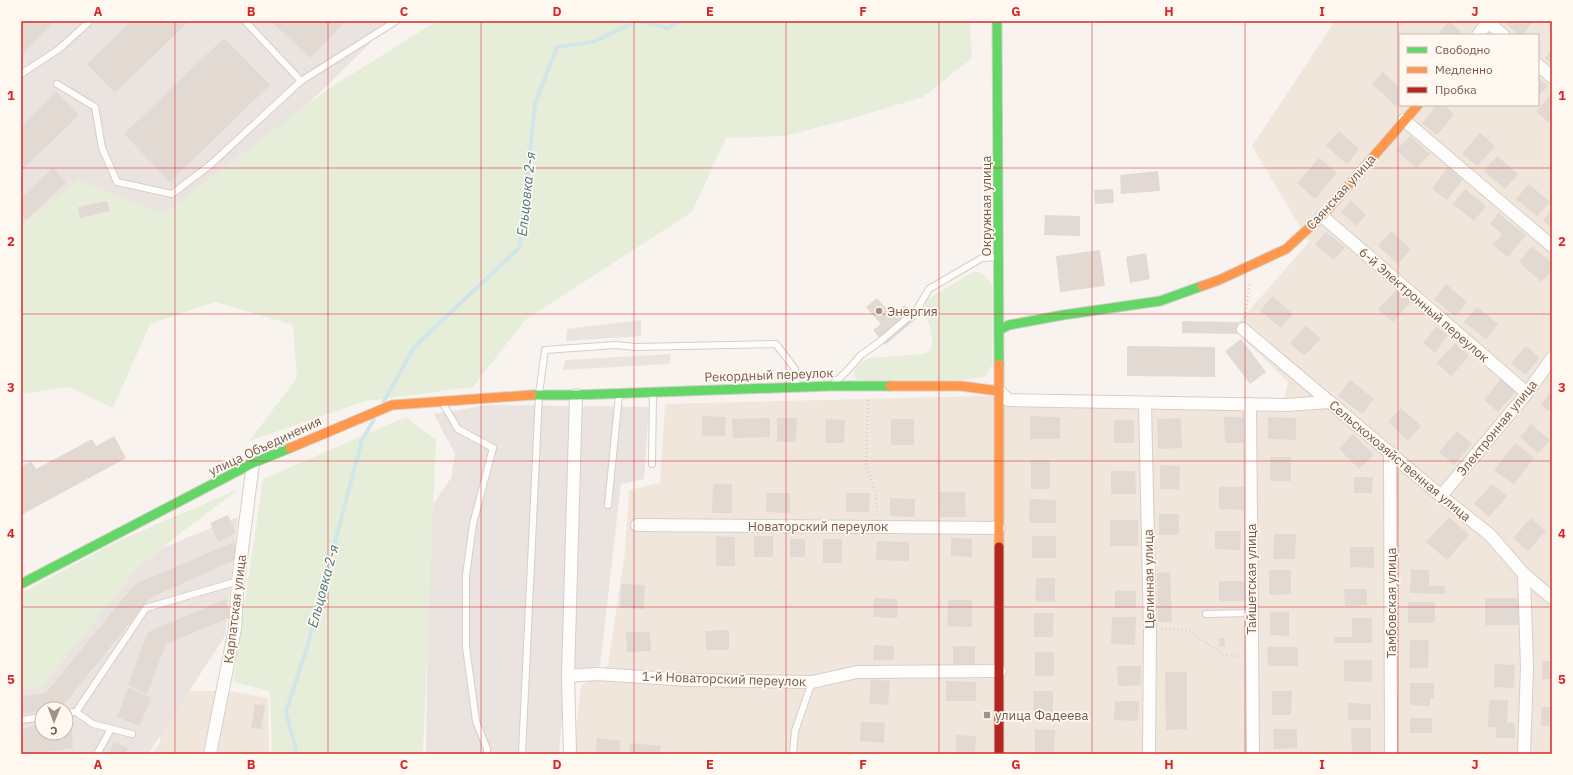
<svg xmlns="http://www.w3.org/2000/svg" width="1573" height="775" font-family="'IBM Plex Sans',sans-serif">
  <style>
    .residential { fill: #f0e6dc; fill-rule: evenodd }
    .industrial { fill: #ebe3df; fill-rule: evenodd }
    .green { fill: #e6eeda }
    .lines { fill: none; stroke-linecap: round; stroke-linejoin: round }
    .stream { stroke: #d0e6e8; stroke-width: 4 }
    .building { fill: #e2d9d3 }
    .lane-casing { stroke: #d5cfc9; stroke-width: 8 }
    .street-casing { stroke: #d5cfc9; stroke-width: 14 }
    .fast-casing { stroke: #d8d0ca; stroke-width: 11 }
    .slow-casing { stroke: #d8d0ca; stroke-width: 11 }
    .jam-casing { stroke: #d8d0ca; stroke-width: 11 }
    .path { stroke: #d8d1cc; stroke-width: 2.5; stroke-dasharray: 1 3; stroke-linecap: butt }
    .lane { stroke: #fefdfc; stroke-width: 6 }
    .street { stroke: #fefdfc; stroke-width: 12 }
    .fast { stroke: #63d668; stroke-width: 9 }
    .slow { stroke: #ff974d; stroke-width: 9 }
    .jam { stroke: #b3261e; stroke-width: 9 }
    .grid { fill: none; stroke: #d62828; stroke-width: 1; stroke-opacity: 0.55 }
    .poi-dot { fill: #a49086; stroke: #fef8f1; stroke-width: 1.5 }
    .labels { text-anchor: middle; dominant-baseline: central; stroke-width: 3.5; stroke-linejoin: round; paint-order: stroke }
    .street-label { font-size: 13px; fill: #765b4e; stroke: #fef8f1 }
    .poi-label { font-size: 13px; fill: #765b4e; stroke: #fef8f1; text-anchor: start }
    .water-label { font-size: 14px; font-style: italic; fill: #467980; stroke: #fef8f1 }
    .neatline { fill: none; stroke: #d62828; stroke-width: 1.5 }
    .grid-label { font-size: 13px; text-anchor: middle; font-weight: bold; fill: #d62828 }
  </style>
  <rect width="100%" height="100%" fill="#f8f3ee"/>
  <g class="residential">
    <path d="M1335 21H1552V754H573L581 686 608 665 625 552 629 490 660 483 665 404 1023 395 1284 400 1288 382 1233 329 1309 242 1252 146ZM1400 35H1538V105H1400Z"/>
    <path d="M164 691H229L268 698 269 754H152L160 742Z"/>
  </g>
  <g class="industrial">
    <path d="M21 21H393L237 173 21 300Z"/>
    <path d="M641 320V336L566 341 567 329Z"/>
    <path d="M670 354V364L562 370 566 360Z"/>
    <path d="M488 405 649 407 644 479 621 484 600 666 566 672 559 754H426L429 510 451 478 455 454 434 414Z"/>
    <path d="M238 517 225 636 148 754H21V686L143 556ZM42 709H66V733H42Z"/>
  </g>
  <g class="green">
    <path d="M437 21H970L972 58 923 97 853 118 785 136 726 138 692 212 525 320 473 387 366 401 249 441 297 378 293 325 215 302 150 324 113 408 69 387 21 394V225L79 180 163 214 328 89Z"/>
    <path d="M975 271C984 274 988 278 993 286L992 365 984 377 950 381H858L853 375C856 365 861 362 870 358L923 354C926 353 929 352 931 349 937 339 922 313 926 300Z"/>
    <path d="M406 417 436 440 423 754H272L270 691 233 682 263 479Z"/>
    <path d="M239 489 183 531 137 569 41 687 21 690V593L118 541Z"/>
  </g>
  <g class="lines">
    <g class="stream">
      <path d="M639 21 668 28 680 21"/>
      <path d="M384 401 415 346 520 247 535 104 557 47 593 42 636 21"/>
      <path d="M297 754 286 712 308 644 362 440 374 419"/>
    </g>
  </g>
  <g class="building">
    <path d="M21 21H54L23 54 21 53Z"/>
    <path d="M131 21H189L115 93 87 64Z"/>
    <path d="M271 21H346L310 58Z"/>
    <path d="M1449 21 1461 32 1458 35H1437Z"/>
    <path d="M1509 21H1534L1522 35H1520L1506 24Z"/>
    <path d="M224 38 270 85 170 182 124 134Z"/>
    <path d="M1552 50V64L1545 58Z"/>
    <path d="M1383 72 1400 88V102L1396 106 1372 84Z"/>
    <path d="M1538 77 1548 86 1538 97Z"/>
    <path d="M57 92 79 115 21 171V127Z"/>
    <path d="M1552 93V123L1551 124 1536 112Z"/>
    <path d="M1437 105H1444L1454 114 1437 135 1422 123Z"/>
    <path d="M1339 131 1359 149 1347 164 1326 146Z"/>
    <path d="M1480 133 1495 146 1477 166 1462 154Z"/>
    <path d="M1410 136 1430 154 1416 168 1396 150Z"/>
    <path d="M1497 156 1518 174 1505 189 1484 171Z"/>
    <path d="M1319 158 1337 173 1315 199 1297 183Z"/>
    <path d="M1448 167 1463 179 1447 200 1432 189Z"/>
    <path d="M53 168 66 182 26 220 21 214V198Z"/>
    <path d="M1158 171 1160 191 1121 194 1120 175Z"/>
    <path d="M1529 184 1550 202 1537 216 1516 199Z"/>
    <path d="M1113 189 1114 203 1095 204 1094 190Z"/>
    <path d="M1465 189 1486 206 1474 221 1453 204Z"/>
    <path d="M107 201 110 211 80 218 78 207Z"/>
    <path d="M1351 201 1366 215 1357 226 1341 212Z"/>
    <path d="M1552 209V228L1543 220Z"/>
    <path d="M1498 213 1526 235 1508 257 1493 245 1502 234 1490 224Z"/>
    <path d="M1045 215 1080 216V236L1044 235Z"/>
    <path d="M1391 231 1411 249 1398 264 1378 246Z"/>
    <path d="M1326 232 1345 247 1334 260 1315 245Z"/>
    <path d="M1532 246 1552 263V270L1541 282 1519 262Z"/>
    <path d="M1100 250 1105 286 1060 292 1056 256Z"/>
    <path d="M1146 253 1150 279 1130 283 1126 257Z"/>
    <path d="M1446 284 1467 302 1455 316 1434 299Z"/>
    <path d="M1397 289 1411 302 1393 322 1378 309Z"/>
    <path d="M1272 296 1293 314 1281 328 1260 311Z"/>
    <path d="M877 298 892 315 884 322 905 305 916 319 885 345 873 330 881 324 866 307Z"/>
    <path d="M1477 307 1498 324 1486 339 1464 322Z"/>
    <path d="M1182 321 1238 322V334L1182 333Z"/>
    <path d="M1306 325 1321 339 1304 356 1290 343Z"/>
    <path d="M1436 326 1448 335 1435 353 1423 343Z"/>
    <path d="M1241 339 1266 372 1250 384 1225 351Z"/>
    <path d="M1455 343 1469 356 1451 376 1437 363Z"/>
    <path d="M1127 346 1215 347V377L1127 376Z"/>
    <path d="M1526 346 1540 358 1525 375 1511 363Z"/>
    <path d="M1501 379 1516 392 1498 412 1484 400Z"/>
    <path d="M1350 380 1374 399 1362 414 1338 396Z"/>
    <path d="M1552 390V413L1541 405Z"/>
    <path d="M1401 408 1421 426 1408 441 1388 422Z"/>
    <path d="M702 416 726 417 725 436H702Z"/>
    <path d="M1030 416 1060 417V439H1030Z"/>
    <path d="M1224 417H1244L1245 443H1225Z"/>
    <path d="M1268 417 1296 418V440L1268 439Z"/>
    <path d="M770 418V437L733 438 732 419Z"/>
    <path d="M777 418H797L796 442H777Z"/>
    <path d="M1181 418 1182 448 1158 449 1157 419Z"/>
    <path d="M826 419 845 420 844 443H825Z"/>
    <rect x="891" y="419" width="23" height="26"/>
    <rect x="1114" y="420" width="20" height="23"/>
    <path d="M1531 424 1550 440 1538 453 1520 437Z"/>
    <path d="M1457 431 1472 444 1454 465 1439 452Z"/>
    <path d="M1353 434 1374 455 1359 469 1339 449Z"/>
    <path d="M114 436 126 458 21 515V467L31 461 36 469 92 439 96 446Z"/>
    <path d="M1515 443 1534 458 1514 485 1494 470Z"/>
    <rect x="1270" y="457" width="21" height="24"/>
    <rect x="1031" y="460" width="19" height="29"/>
    <path d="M1160 465 1180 466 1179 489H1160Z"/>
    <path d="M1111 471H1135L1136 494H1111Z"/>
    <path d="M1354 477H1373L1372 493H1354Z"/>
    <path d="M713 484H732V513H712Z"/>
    <path d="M1492 484 1507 496 1489 517 1474 504Z"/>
    <path d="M1219 487H1245V510L1219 509Z"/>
    <path d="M939 492H965L966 517H940Z"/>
    <path d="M767 493H790V513L766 512Z"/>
    <path d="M846 493H870L869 512H846Z"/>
    <path d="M890 498 915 499V517L890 516Z"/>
    <path d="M1030 499 1056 500V523H1029Z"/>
    <rect x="1159" y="514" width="20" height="21"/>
    <path d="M228 515 236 533 218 542 210 523Z"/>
    <path d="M1449 517 1469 535 1447 560 1426 542Z"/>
    <path d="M1531 518 1546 531 1528 551 1513 538Z"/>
    <rect x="1110" y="520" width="28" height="26"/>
    <path d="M1215 531H1241L1240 550 1215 549Z"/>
    <path d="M1274 534H1296L1295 559H1273Z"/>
    <path d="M716 536 735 537V566H716Z"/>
    <rect x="754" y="536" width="19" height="21"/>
    <rect x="1032" y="536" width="24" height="22"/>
    <path d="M951 538 972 539V557L951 556Z"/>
    <rect x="790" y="539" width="15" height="18"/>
    <rect x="823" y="539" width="19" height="24"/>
    <path d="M877 541 909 542V561L876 560Z"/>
    <path d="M234 542 239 558 150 598 60 709H42V711L21 714V697L46 693 135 584Z"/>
    <path d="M1350 547H1374V568L1350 567Z"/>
    <path d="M1411 569 1429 570V585L1445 586V594L1410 593Z"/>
    <path d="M1269 570H1291V594L1269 595Z"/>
    <path d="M1170 572 1172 622H1158L1157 573Z"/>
    <path d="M1036 578H1055V602L1035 601Z"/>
    <rect x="1219" y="581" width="27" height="20"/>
    <path d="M621 584 645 585 644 609 620 608Z"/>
    <path d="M1344 589H1367V605L1345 606Z"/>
    <rect x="1115" y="591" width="21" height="17"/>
    <path d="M874 598 898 599 897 618 873 617Z"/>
    <path d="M1485 598H1518L1519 625H1485Z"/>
    <path d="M226 599 231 617 166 644 147 694 128 685 148 632Z"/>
    <path d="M948 600H972V627L947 626Z"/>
    <rect x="1408" y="602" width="27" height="21"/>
    <path d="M1270 612H1289V636L1270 635Z"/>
    <path d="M1034 613H1054L1053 637H1034Z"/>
    <path d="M1112 617H1136L1135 645 1111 644Z"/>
    <path d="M1352 618H1372V643H1334V637H1352Z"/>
    <path d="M729 630V650H706L705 631Z"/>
    <path d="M626 632H650L651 651 627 652Z"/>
    <rect x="1219" y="638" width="6" height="9"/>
    <path d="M1410 640H1429L1428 668H1409Z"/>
    <path d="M874 645 894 646V660H873Z"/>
    <rect x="953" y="646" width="22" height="18"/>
    <path d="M1267 647H1298V666H1268Z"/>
    <rect x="1035" y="652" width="19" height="24"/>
    <path d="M1344 660H1372V682L1344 681Z"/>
    <rect x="1542" y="661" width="10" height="18"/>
    <path d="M1495 664 1515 665 1514 688 1494 687Z"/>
    <path d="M1117 666H1141V685L1118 686Z"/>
    <path d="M1165 672H1187V729L1166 730Z"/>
    <path d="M871 679 890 681 888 705 869 703Z"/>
    <path d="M946 681 976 682V701H946Z"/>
    <path d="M1410 683H1434V698H1430V706L1410 705Z"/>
    <path d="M128 688 151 697 140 726 117 717Z"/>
    <path d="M1033 691H1053V715H1034Z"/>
    <path d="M1272 691H1292L1291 715H1272Z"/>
    <path d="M1489 700H1508L1507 723H1515V738H1496V727H1488Z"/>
    <path d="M1115 701H1139L1138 721 1114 720Z"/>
    <path d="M1348 703 1371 704V720H1348Z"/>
    <path d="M255 704 265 705 261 729 251 728Z"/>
    <rect x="1541" y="707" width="11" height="19"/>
    <rect x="1410" y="718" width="22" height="15"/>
    <path d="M71 721 73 748 32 754H21V729L42 725V733H66V722Z"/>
    <path d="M861 722 885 723 884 743 860 741Z"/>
    <path d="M1351 728H1371V754H1352Z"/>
    <path d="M1035 729 1055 730 1054 753H1035Z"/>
    <path d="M1273 729H1297V748L1274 749Z"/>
    <path d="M956 735 976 736 975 754H956Z"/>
    <path d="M597 738 621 741 619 754H595Z"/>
    <path d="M114 742 128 748 125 754H109Z"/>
    <path d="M630 743 661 746 660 754H629Z"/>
  </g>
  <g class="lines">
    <defs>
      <g id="lane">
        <path d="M245 21 301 81 396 21"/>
        <path d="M21 74 59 49 90 21"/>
        <path d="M57 84 95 107 102 148 117 182 172 194 210 165 301 81"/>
        <path d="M835 382 846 372 861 355 878 343 916 311 929 289 982 258 997 257"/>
        <path d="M442 402 458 429 493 448 473 524 466 575V647L476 721 487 749V754"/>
        <path d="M652 464 653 394"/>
        <path d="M608 505 619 395"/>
        <path d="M1206 614 1251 613"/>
        <path d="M76 712 93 724 132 734"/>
        <path d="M66 713 76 712 146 608 238 581"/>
        <path d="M21 720 42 717"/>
        <path d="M97 754 111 729"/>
        <path d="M522 754 539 394 545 350 615 345 636 347 776 344 795 369 797 386"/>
        <path d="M793 754 795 731 812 682"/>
      </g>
      <g id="street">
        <path d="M1488 22 1503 35"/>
        <path d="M1478 35 1489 21"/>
        <path d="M1538 65 1552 77"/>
        <path d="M1404 120 1552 246"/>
        <path d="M1322 216 1527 393"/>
        <path d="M1243 329 1441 496 1490 535 1524 574 1552 598"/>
        <path d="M999 391 1008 400 1286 405 1330 402"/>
        <path d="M1145 404 1150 629 1149 754"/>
        <path d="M1250 404 1253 754"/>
        <path d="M1390 453 1391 754"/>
        <path d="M1441 496 1527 393 1552 358"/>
        <path d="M637 525 999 528"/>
        <path d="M568 676 597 674 688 680 812 682 857 672 1000 671"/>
        <path d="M210 754 235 628 238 581 253 463"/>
        <path d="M570 754 568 676 576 395"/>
        <path d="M1524 754 1527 667 1524 574"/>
      </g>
      <g id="fast">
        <path d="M997 21 999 364"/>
        <path d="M999 330 1009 325 1063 315 1160 301 1202 286"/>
        <path d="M532 395H576L831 386H890"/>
        <path d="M21 584 253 463 290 448"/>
      </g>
      <g id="slow">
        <path d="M1202 286 1219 280 1286 249 1322 216 1418 105"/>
        <path d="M999 364V547"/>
        <path d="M890 386H961L999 391"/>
        <path d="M290 448 392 405 532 395"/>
      </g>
      <path id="jam" d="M999 547V754"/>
    </defs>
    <use href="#lane" class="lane-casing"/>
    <use href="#street" class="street-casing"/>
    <use href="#fast" class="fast-casing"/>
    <use href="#slow" class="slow-casing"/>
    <use href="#jam" class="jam-casing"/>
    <g class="path">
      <path d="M1245 317 1250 282"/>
      <path d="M868 400 866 464 876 494 877 515"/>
      <path d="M1162 629 1189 630 1222 654 1241 657"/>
    </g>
    <use href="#lane" class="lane"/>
    <use href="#street" class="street"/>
    <use href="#fast" class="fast"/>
    <use href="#slow" class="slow"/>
    <use href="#jam" class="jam"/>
  </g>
  <path class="grid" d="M175 21V754M328 21V754M481 21V754M634 21V754M786 21V754M939 21V754M1092 21V754M1245 21V754M1398 21V754M21 168H1552M21 314H1552M21 461H1552M21 607H1552"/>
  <g class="poi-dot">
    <circle cx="879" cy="311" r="4"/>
    <rect x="983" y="711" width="8" height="8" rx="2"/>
  </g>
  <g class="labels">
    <g class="street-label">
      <text transform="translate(1341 192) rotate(-48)">Саянская улица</text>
      <text transform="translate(986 206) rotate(-90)">Окружная улица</text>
      <text transform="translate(1424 305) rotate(41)">6-й Электронный переулок</text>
      <text transform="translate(769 375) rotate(-2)">Рекордный переулок</text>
      <text transform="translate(1497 428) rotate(-51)">Электронная улица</text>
      <text transform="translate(265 446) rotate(-25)">улица Объединения</text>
      <text transform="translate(1400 461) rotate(40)">Сельскохозяйственная улица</text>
      <text x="818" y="526">Новаторский переулок</text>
      <text transform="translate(1149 579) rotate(-91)">Целинная улица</text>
      <text transform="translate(1251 579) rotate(-90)">Тайшетская улица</text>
      <text transform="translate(1391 603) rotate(-90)">Тамбовская улица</text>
      <text transform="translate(235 609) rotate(-83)">Карпатская улица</text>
      <text transform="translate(724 679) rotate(2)">1-й Новаторский переулок</text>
    </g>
    <g class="poi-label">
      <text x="887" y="311">Энергия</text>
      <text x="995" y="715">улица Фадеева</text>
    </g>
    <g class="water-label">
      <text transform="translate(526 194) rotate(-84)">Ельцовка 2-я</text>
      <text transform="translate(323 586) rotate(-75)">Ельцовка 2-я</text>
    </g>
  </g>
  <rect width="1573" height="775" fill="none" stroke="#fef8f1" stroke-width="44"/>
  <rect x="1399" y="34" width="140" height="72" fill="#fef8f1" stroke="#c8b9b0"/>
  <rect x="1407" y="47" width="20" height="6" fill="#63d668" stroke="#c8b9b0"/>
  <text x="1435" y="54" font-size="12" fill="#765b4e">Свободно</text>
  <rect x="1407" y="67" width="20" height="6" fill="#ff974d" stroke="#c8b9b0"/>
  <text x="1435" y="74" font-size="12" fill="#765b4e">Медленно</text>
  <rect x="1407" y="87" width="20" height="6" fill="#b3261e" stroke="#c8b9b0"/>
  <text x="1435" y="94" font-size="12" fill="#765b4e">Пробка</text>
  <g transform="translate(54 721) rotate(181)"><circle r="19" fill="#fef8f1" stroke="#c8b9b0"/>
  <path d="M0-3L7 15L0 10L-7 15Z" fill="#a49086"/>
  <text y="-6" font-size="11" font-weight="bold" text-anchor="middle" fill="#765b4e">С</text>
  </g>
  <rect x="22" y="22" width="1529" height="731" class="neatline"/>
  <g class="grid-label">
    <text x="98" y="16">A</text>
    <text x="251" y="16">B</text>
    <text x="404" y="16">C</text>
    <text x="557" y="16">D</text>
    <text x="710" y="16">E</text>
    <text x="863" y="16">F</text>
    <text x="1016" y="16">G</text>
    <text x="1169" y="16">H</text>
    <text x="1322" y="16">I</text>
    <text x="1475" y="16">J</text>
    <text x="11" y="100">1</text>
    <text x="1562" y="100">1</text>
    <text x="11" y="246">2</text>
    <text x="1562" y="246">2</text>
    <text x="11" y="392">3</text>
    <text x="1562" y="392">3</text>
    <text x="11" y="538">4</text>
    <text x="1562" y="538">4</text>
    <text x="11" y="684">5</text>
    <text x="1562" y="684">5</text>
    <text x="98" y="769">A</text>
    <text x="251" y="769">B</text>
    <text x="404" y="769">C</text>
    <text x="557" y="769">D</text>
    <text x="710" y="769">E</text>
    <text x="863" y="769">F</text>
    <text x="1016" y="769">G</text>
    <text x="1169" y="769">H</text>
    <text x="1322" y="769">I</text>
    <text x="1475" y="769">J</text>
  </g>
</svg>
